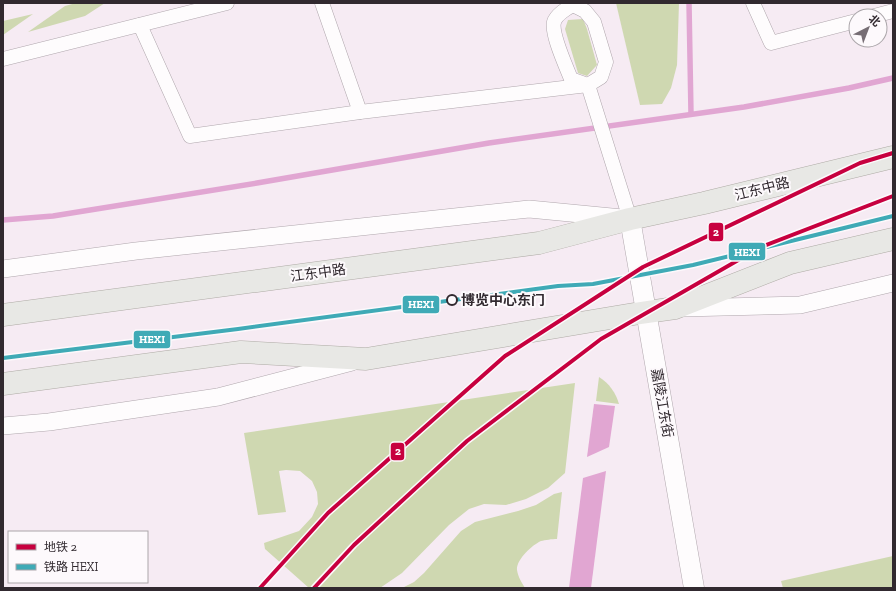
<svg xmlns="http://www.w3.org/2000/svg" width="896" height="591" font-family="'Zilla Slab','Noto Sans SC',serif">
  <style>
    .green { fill: #cfd8b1 }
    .water { fill: #e1a6d2 }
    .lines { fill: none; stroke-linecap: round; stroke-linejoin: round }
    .stream { stroke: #e1a6d2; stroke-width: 5.5 }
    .minor-casing { stroke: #b0a7ad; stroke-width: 15 }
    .tertiary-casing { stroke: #b0a7ad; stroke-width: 18 }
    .secondary-casing { stroke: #b0a7ad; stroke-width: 21 }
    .primary-casing { stroke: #aeaba5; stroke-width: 23 }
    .minor { stroke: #fefcfd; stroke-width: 14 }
    .tertiary { stroke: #fefcfd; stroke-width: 17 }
    .secondary { stroke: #fefcfd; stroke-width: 20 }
    .primary { stroke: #e8e8e5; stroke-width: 22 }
    .rail-1-casing { stroke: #fdf9fc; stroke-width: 7 }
    .rail-1 { stroke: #3faab6; stroke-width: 4 }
    .metro-1-casing { stroke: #fdf9fc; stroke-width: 7 }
    .metro-1 { stroke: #c7003f; stroke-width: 4 }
    .stop-dot { fill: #fdf9fc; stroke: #31292f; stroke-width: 2 }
    .labels { text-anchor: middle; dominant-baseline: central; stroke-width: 4; stroke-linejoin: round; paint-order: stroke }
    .street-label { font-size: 14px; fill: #31292f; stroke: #fdf9fc }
    .stop-label { font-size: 14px; font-weight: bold; fill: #31292f; stroke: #fdf9fc; text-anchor: start }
    .line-badge { stroke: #fdf9fc; stroke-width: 1.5 }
    .badge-label { font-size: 11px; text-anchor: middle; font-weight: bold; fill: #fff }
  </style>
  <rect width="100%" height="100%" fill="#f6ebf3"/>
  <g class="green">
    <path d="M76 3H105L85 16 28 32 65 6Z"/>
    <path d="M616 3H679L677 65 671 88 662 104 640 105Z"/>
    <path d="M33 14 3 35V21Z"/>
    <path d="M583 19 587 29 597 65 587 76 578 73 565 29 568 20Z"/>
    <path d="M599 377C609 383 616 393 619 404L596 401Z"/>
    <path d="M575 383 565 473 548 488 526 499 506 505 484 504 469 509 449 525 402 573 380 588H309L265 549 264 543 299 531 312 517 318 504 317 492 312 481 300 471 286 470 279 471 286 512 258 515 244 433Z"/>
    <path d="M562 492 557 539C552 539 545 540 541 541 532 545 516 560 517 570 518 577 522 583 525 588H402L414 582 424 573 461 531 475 522 518 511 536 505 554 494Z"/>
    <path d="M893 556V588H783L781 581Z"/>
  </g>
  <g class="water">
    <path d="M594 404 615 406 609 447 587 457Z"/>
    <path d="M606 471 591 588H569L583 478Z"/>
  </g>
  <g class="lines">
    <g class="stream">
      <path d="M689 3 691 114"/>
      <path d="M3 220 53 216 257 183 489 143 744 107 849 88 893 78"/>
    </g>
    <defs>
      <g id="minor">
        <path d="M322 3 360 112"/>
        <path d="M572 3 573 5 585 11 594 22 606 62 601 77 588 85 571 79C566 66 551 34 554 22 556 15 567 8 573 5"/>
        <path d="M753 3 771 43 856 21"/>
        <path d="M874 16 893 11"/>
        <path d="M140 25 190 136 360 112 588 85 630 219"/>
        <path d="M3 59 227 3"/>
      </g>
      <g id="tertiary">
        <path d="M3 269 136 251 529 209 622 218"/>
        <path d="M683 308 800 305 893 283"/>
        <path d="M3 426 49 422 218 397 352 362"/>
      </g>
      <path id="secondary" d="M630 219 694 588"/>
      <g id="primary">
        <path d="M3 315 539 243 630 219 704 203 893 157"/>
        <path d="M3 384 241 352 366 359 634 314 675 308 790 263 893 239"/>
      </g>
    </defs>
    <use href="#minor" class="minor-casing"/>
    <use href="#tertiary" class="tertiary-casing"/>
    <use href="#secondary" class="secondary-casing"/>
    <use href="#primary" class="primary-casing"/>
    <use href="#minor" class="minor"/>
    <use href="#tertiary" class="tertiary"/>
    <use href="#secondary" class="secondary"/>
    <use href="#primary" class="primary"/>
    <defs>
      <path id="rail-1" d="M3 358 238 329 558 286 593 284 693 265 893 216"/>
    </defs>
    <use href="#rail-1" class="rail-1-casing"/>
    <use href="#rail-1" class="rail-1"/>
    <defs>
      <g id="metro-1">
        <path d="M260 588 328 513 505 356 643 267 860 163 893 153"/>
        <path d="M314 588 354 545 467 441 601 339 761 247 893 196"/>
      </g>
    </defs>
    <use href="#metro-1" class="metro-1-casing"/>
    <use href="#metro-1" class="metro-1"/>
  </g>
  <circle class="stop-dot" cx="452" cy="300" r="5"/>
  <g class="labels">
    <g class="street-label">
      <text transform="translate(762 189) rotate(-14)">江东中路</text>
      <text transform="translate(318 273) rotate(-8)">江东中路</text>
      <text transform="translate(662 403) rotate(80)">嘉陵江东街</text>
    </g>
    <g class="stop-label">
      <text x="461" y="300">博览中心东门</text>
    </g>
  </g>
  <g class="line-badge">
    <rect x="708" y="222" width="16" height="20" rx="4" fill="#c7003f"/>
    <rect x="728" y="242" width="38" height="19" rx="4" fill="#3faab6"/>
    <rect x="402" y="295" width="38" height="19" rx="4" fill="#3faab6"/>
    <rect x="133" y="330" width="38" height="19" rx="4" fill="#3faab6"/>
    <rect x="390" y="442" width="15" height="19" rx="4" fill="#c7003f"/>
  </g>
  <g class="badge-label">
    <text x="716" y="236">2</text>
    <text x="747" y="256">HEXI</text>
    <text x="421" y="308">HEXI</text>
    <text x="152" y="343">HEXI</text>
    <text x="398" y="455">2</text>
  </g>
  <rect width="896" height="591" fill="none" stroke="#31292f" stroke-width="8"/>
  <rect x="8" y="531" width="140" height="52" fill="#fdf9fc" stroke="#aba6aa"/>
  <rect x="16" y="544" width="20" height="6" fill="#c7003f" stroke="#aba6aa"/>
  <text x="44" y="551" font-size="12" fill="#31292f">地铁 2</text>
  <rect x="16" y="564" width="20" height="6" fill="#3faab6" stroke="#aba6aa"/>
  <text x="44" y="571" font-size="12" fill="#31292f">铁路 HEXI</text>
  <g transform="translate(868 28) rotate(42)"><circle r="19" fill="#fdf9fc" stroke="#aba6aa"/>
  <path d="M0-3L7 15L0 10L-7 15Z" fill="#766d74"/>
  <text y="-6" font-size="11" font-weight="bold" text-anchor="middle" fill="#31292f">北</text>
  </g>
</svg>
